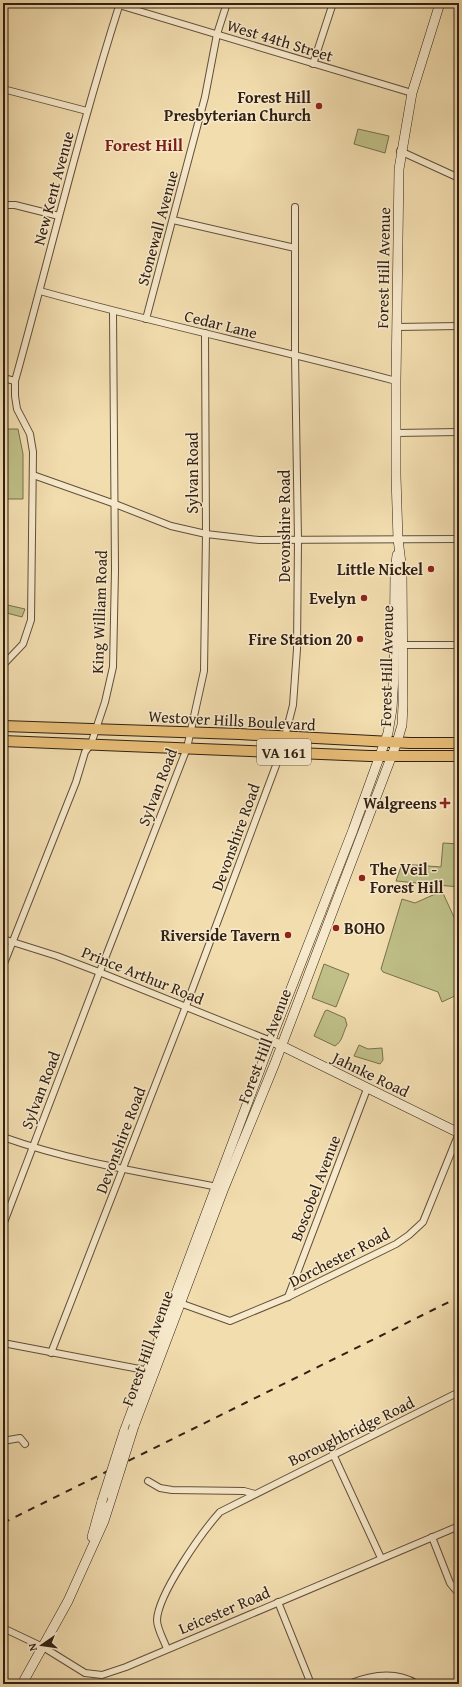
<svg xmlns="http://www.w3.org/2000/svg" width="462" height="1687" font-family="'Gentium Book Plus',serif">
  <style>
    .green { fill: #bfbf87; stroke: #78704e }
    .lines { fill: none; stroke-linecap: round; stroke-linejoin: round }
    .minor-casing { stroke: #614f3b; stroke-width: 8 }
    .secondary-casing { stroke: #312014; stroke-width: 10 }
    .primary-casing { stroke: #312014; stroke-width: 12 }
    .minor { stroke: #f7e9cb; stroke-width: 6 }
    .secondary { stroke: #f7e9cb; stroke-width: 9 }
    .primary { stroke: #e9be78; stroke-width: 10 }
    .rail { stroke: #312014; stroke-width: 2; stroke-dasharray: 7 7; stroke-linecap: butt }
    .secondary-bridge-casing { stroke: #312014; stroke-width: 10; stroke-linecap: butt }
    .secondary-bridge { stroke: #f7e9cb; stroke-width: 9 }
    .poi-dot { fill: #8f2418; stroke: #f7e9cb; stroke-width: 1.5 }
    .labels { text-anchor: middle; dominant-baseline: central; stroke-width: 3; stroke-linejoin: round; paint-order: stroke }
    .shield { fill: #f7e9cb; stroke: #6c5c4b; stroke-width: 1 }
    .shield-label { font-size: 15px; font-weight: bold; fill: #312014 }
    .street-label { font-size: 16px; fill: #312014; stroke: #f7e9cb }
    .poi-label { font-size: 16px; font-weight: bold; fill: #312014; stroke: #f7e9cb; text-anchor: end }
    .neighbourhood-label { font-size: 17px; font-weight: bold; fill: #7a1f14; stroke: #f7e9cb }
  </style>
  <rect width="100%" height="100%" fill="#f2ddaf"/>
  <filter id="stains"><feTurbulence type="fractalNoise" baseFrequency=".005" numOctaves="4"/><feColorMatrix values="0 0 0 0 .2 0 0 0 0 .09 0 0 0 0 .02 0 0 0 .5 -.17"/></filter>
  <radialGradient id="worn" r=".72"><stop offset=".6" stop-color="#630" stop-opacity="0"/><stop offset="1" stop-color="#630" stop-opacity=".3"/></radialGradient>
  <g class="green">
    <path d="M358 129 389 136 385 153 354 144Z"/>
    <path d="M3 429H18L23 454V499H3Z"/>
    <path d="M3 604 25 609 22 617 3 612Z"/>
    <path d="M443 843 459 844V887L396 881 402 864 441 867Z"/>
    <path d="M442 891 459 928V994L442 1002 438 992 383 972 381 969 402 899 415 903Z"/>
    <path d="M324 964 349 974 336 1007 312 998Z"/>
    <path d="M327 1010 345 1018 347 1025C343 1032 343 1041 335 1046L314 1036 325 1011Z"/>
    <path d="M359 1045 368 1049 382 1048 383 1060 380 1064 354 1056Z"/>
  </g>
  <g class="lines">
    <defs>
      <g id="minor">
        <path d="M119 5 412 93"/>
        <path d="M313 64 333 3"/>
        <path d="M3 89 87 111"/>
        <path d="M400 151 459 178"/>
        <path d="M3 205H15L59 216"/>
        <path d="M173 220 295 248"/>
        <path d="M40 291C158 324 278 349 396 381"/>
        <path d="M146 319 205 97 217 34 227 3"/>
        <path d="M397 327 459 326"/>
        <path d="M3 378 15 381"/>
        <path d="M396 433 459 432"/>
        <path d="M33 475 115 504 171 526 206 534 259 540 459 539"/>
        <path d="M401 645H459"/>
        <path d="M3 665 23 644 31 620 33 452 30 434 17 409 15 396V381C50 255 80 128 120 3"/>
        <path d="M3 939 57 956 99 972 271 1041"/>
        <path d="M3 966 76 782 85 752 91 744 105 702 113 667 115 570 113 312"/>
        <path d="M3 1137C73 1162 146 1173 218 1187"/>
        <path d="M3 1225 97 979 187 748 204 671 206 534 205 333"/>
        <path d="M288 1297 367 1089"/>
        <path d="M177 1302 230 1321 288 1297 396 1244 409 1235 423 1222 459 1133"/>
        <path d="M3 1343 150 1371"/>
        <path d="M51 1353 186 1006 281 752 293 705 297 649 298 540 295 355V207"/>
        <path d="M3 1441 20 1438 25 1444"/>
        <path d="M333 1454 381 1558"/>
        <path d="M148 1481 160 1488 172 1490 244 1491 255 1494"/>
        <path d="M432 1537 450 1583 459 1594"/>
        <path d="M278 1602 311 1684"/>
        <path d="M3 1628 43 1647 85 1673 102 1675 126 1667 459 1526"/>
        <path d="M167 1649C164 1640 157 1629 157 1620 158 1594 202 1532 220 1512L459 1392"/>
        <path d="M349 1684C371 1675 396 1671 417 1684"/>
      </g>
      <g id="secondary">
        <path d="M276 1043 459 1133"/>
        <path d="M134 1426 224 1188 275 1063 397 742 402 725 403 705 402 571 398 539 396 476V381L399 169 412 93 440 3"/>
        <path d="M124 1432 276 1027 353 830 388 733 392 709 394 676 395 572 397 555"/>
        <path d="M92 1537 102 1501"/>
        <path d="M22 1684 68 1601 104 1521 112 1496"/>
      </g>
      <g id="primary">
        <path d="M3 726 239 734 410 743H459"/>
        <path d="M3 741 370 756H459"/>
      </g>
    </defs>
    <use href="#minor" class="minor-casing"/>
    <use href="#secondary" class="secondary-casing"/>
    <use href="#primary" class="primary-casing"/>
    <use href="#minor" class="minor"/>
    <use href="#secondary" class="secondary"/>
    <use href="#primary" class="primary"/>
    <path class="rail" d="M3 1523 459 1297"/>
    <defs>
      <g id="secondary-bridge">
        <path d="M112 1496 134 1426"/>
        <path d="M102 1501 124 1432"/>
      </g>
    </defs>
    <use href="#secondary-bridge" class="secondary-bridge-casing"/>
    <use href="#secondary-bridge" class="secondary-bridge"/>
  </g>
  <g class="poi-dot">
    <circle cx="319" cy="106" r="4"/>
    <circle cx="431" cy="569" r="4"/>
    <circle cx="364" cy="598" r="4"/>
    <circle cx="360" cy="639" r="4"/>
    <path d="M443 797h4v4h4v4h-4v4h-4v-4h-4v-4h4z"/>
    <circle cx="362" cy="878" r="4"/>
    <circle cx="336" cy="928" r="4"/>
    <circle cx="288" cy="935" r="4"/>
  </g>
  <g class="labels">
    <rect class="shield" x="257" y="739" width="54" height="26" rx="3"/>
    <g class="shield-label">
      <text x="284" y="752">VA 161</text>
    </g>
    <g class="street-label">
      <text transform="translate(280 40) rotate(17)">West 44th Street</text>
      <text transform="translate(53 188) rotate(-75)">New Kent Avenue</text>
      <text transform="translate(157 228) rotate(-75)">Stonewall Avenue</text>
      <text transform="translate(383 268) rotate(-89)">Forest Hill Avenue</text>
      <text transform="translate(221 324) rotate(14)">Cedar Lane</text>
      <text transform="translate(192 473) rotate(-90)">Sylvan Road</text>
      <text transform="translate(284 526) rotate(-90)">Devonshire Road</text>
      <text transform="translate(99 612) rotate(-88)">King William Road</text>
      <text transform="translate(386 666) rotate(-89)">Forest Hill Avenue</text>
      <text transform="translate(232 720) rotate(3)">Westover Hills Boulevard</text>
      <text transform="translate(157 787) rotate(-69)">Sylvan Road</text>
      <text transform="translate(235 837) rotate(-70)">Devonshire Road</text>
      <text transform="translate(143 975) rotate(22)">Prince Arthur Road</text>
      <text transform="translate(264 1046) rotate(-69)">Forest Hill Avenue</text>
      <text transform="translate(371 1074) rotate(26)">Jahnke Road</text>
      <text transform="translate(40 1090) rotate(-69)">Sylvan Road</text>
      <text transform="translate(120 1140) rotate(-69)">Devonshire Road</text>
      <text transform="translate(315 1188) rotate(-69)">Boscobel Avenue</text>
      <text transform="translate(339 1257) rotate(-27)">Dorchester Road</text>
      <text transform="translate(147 1348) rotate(-70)">Forest Hill Avenue</text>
      <text transform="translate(351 1431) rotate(-26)">Boroughbridge Road</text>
      <text transform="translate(224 1610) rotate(-23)">Leicester Road</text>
    </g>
    <g class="poi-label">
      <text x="311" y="97">Forest Hill<tspan x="311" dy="18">Presbyterian Church</tspan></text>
      <text x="423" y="569">Little Nickel</text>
      <text x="356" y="598">Evelyn</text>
      <text x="352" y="639">Fire Station 20</text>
      <text x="437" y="803">Walgreens</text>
      <text x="370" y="869" text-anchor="start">The Veil -<tspan x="370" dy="18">Forest Hill</tspan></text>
      <text x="344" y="928" text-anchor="start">BOHO</text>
      <text x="280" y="935">Riverside Tavern</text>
    </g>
    <g class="neighbourhood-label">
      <text x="144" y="144">Forest Hill</text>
    </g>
  </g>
  <rect width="462" height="1687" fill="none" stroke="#f2ddaf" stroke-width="16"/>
  <rect x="4" y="4" width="454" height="1679" fill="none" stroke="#312014" stroke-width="2"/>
  <rect x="8" y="8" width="446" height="1671" fill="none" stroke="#312014"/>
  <g transform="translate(42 1645) rotate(257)" stroke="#f7e9cb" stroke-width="3" paint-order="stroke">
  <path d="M0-3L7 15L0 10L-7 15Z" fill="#312014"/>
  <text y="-6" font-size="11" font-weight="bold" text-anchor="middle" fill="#312014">N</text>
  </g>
  <rect width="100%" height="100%" filter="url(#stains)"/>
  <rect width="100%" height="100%" fill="url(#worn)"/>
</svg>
